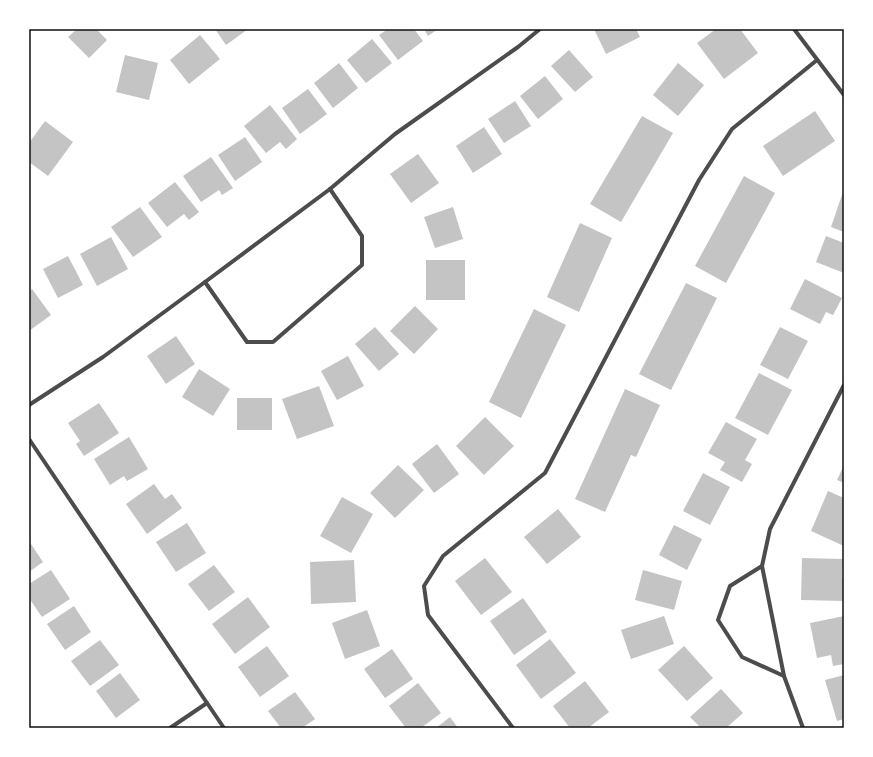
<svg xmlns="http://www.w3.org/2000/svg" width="873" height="757" font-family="'PT Sans Narrow',sans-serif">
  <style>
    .building { fill: #c4c4c4 }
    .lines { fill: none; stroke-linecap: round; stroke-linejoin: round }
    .minor { stroke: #4c4c4c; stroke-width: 4 }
    .neatline { fill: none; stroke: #111; stroke-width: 1.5 }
  </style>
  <rect width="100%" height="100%" fill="#fff"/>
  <g class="building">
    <path d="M77 29H96L107 40 89 58 68 37Z"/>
    <path d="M215 29H248L226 45Z"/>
    <path d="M388 29H414L423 41 398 60 379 35Z"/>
    <path d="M424 29H438L428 36Z"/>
    <path d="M594 29H636L640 37 606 54Z"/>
    <path d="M716 29H740L758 53 724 79 697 43Z"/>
    <path d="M200 35 220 59 189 84 170 60Z"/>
    <path d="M372 39 392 63 366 83 347 60Z"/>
    <path d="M569 50 593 77 575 92 551 66Z"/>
    <path d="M125 55 158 63 149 100 116 92Z"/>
    <path d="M339 63 358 88 333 108 314 83Z"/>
    <path d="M678 63 704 85 678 116 653 95Z"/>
    <path d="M545 76 563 99 538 119 520 96Z"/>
    <path d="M308 89 327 114 300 134 282 108Z"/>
    <path d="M515 101 531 126 504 143 488 119Z"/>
    <path d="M270 105 297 139 286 149 280 142 266 153 244 126Z"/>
    <path d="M815 111 835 141 783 176 763 146Z"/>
    <path d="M642 116 673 133 621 222 590 204Z"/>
    <path d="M45 121 73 142 48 176 29 162V143Z"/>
    <path d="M484 127 502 154 473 173 456 146Z"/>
    <path d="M245 137 262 162 235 181 218 155Z"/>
    <path d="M418 154 439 183 411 203 390 174Z"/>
    <path d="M211 157 233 188 222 195 219 190 201 202 183 176Z"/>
    <path d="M744 176 775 193 726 283 695 266Z"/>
    <path d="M175 182 199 212 189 220 184 214 167 227 148 203Z"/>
    <path d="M844 189V232L831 227Z"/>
    <path d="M140 207 162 237 133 257 111 227Z"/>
    <path d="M453 207 463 239 435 248 424 217Z"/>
    <path d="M580 223 612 238 579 312 547 297Z"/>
    <path d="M826 236 844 243V273L816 262Z"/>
    <path d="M111 237 128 269 97 286 80 254Z"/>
    <path d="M68 256 83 285 58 298 43 269Z"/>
    <rect x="426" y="260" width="39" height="40"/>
    <path d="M805 279 842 298 833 315 826 312 820 324 790 309Z"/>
    <path d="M686 283 717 298 671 390 639 374Z"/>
    <path d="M32 289 51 315 29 331V292Z"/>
    <path d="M415 306 438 329 414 354 390 331Z"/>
    <path d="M534 309 566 325 521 418 489 402Z"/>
    <path d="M375 327 399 354 379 371 355 344Z"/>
    <path d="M780 327 808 341 788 379 760 365Z"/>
    <path d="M176 336 195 364 166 384 147 356Z"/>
    <path d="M348 356 364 386 337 400 321 371Z"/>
    <path d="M199 369 230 389 213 416 182 397Z"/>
    <path d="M759 373 792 390 768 435 735 418Z"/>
    <path d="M319 386 334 426 297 439 282 399Z"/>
    <path d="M625 389 660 405 636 457 631 455 605 512 575 499Z"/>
    <rect x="237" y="398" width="35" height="32"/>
    <path d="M99 403 119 433 84 456 76 444 80 441 68 423Z"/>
    <path d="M485 417 514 446 484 475 456 446Z"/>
    <path d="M726 422 757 439 745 460 752 464 742 482 720 470 725 462 708 453Z"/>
    <path d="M129 437 148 469 127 481 124 476 110 485 94 459Z"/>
    <path d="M437 444 459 474 434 493 412 464Z"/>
    <path d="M398 465 424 490 395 518 370 493Z"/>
    <path d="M844 465V483L837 480Z"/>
    <path d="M703 473 730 487 710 525 683 511Z"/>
    <path d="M154 484 165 499 172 494 182 508 147 534 126 504Z"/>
    <path d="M828 491 844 498V546L811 531Z"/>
    <path d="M342 497 373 514 351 553 320 536Z"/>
    <path d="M558 509 581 537 547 564 524 537Z"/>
    <path d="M187 523 206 553 176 572 156 542Z"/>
    <path d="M674 525 702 539 687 570 659 555Z"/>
    <path d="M29 541 43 562 29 572Z"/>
    <path d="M485 558 512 592 481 615 455 581Z"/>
    <path d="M802 558 843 559 842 578H844V601L801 600Z"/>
    <path d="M354 560 356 602 311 604 310 562Z"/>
    <path d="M214 565 235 592 209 611 188 584Z"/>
    <path d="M51 570 70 599 42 617 29 598V584Z"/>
    <path d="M643 570 682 581 674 610 635 600Z"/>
    <path d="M248 597 270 627 235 654 212 624Z"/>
    <path d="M523 598 547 632 514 655 490 621Z"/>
    <path d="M74 606 91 632 65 650 47 624Z"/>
    <path d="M367 610 380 646 345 659 332 623Z"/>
    <path d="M664 616 674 644 631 659 621 630Z"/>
    <path d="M844 616V664L833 666 831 655 817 658 810 623Z"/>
    <path d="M550 639 576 673 541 699 516 665Z"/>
    <path d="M100 640 119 665 90 686 71 661Z"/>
    <path d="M267 646 289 676 260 697 238 667Z"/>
    <path d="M684 646 713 678 687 701 658 670Z"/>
    <path d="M392 649 413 679 385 698 364 669Z"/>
    <path d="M120 673 140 700 116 718 96 691Z"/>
    <path d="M844 675V719L837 721 825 680Z"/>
    <path d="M585 681 609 712 588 728H570L553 706Z"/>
    <path d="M418 683 441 713 421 728H406L389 706Z"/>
    <path d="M721 689 743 713 726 728H701L690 717Z"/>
    <path d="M295 692 315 719 302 728H281L268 711Z"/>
    <path d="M450 717 458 728H436Z"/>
  </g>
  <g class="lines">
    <g class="minor">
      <path d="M794 29 844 95"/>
      <path d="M205 282 247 342H273L362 265V236L330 189"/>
      <path d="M29 405 103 357 205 282 330 189 395 134 518 47 540 29"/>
      <path d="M29 439 207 703 170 728"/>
      <path d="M762 566 730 586 718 620 742 657 784 676"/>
      <path d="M207 703 224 728"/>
      <path d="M513 728 428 615 424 586 443 556 545 473 699 180 732 129 817 60"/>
      <path d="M803 728 784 676 762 566 770 529 844 385"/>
    </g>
  </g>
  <rect width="873" height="757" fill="none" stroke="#ffffff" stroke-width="60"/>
  <rect x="30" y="30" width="813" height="697" class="neatline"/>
</svg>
